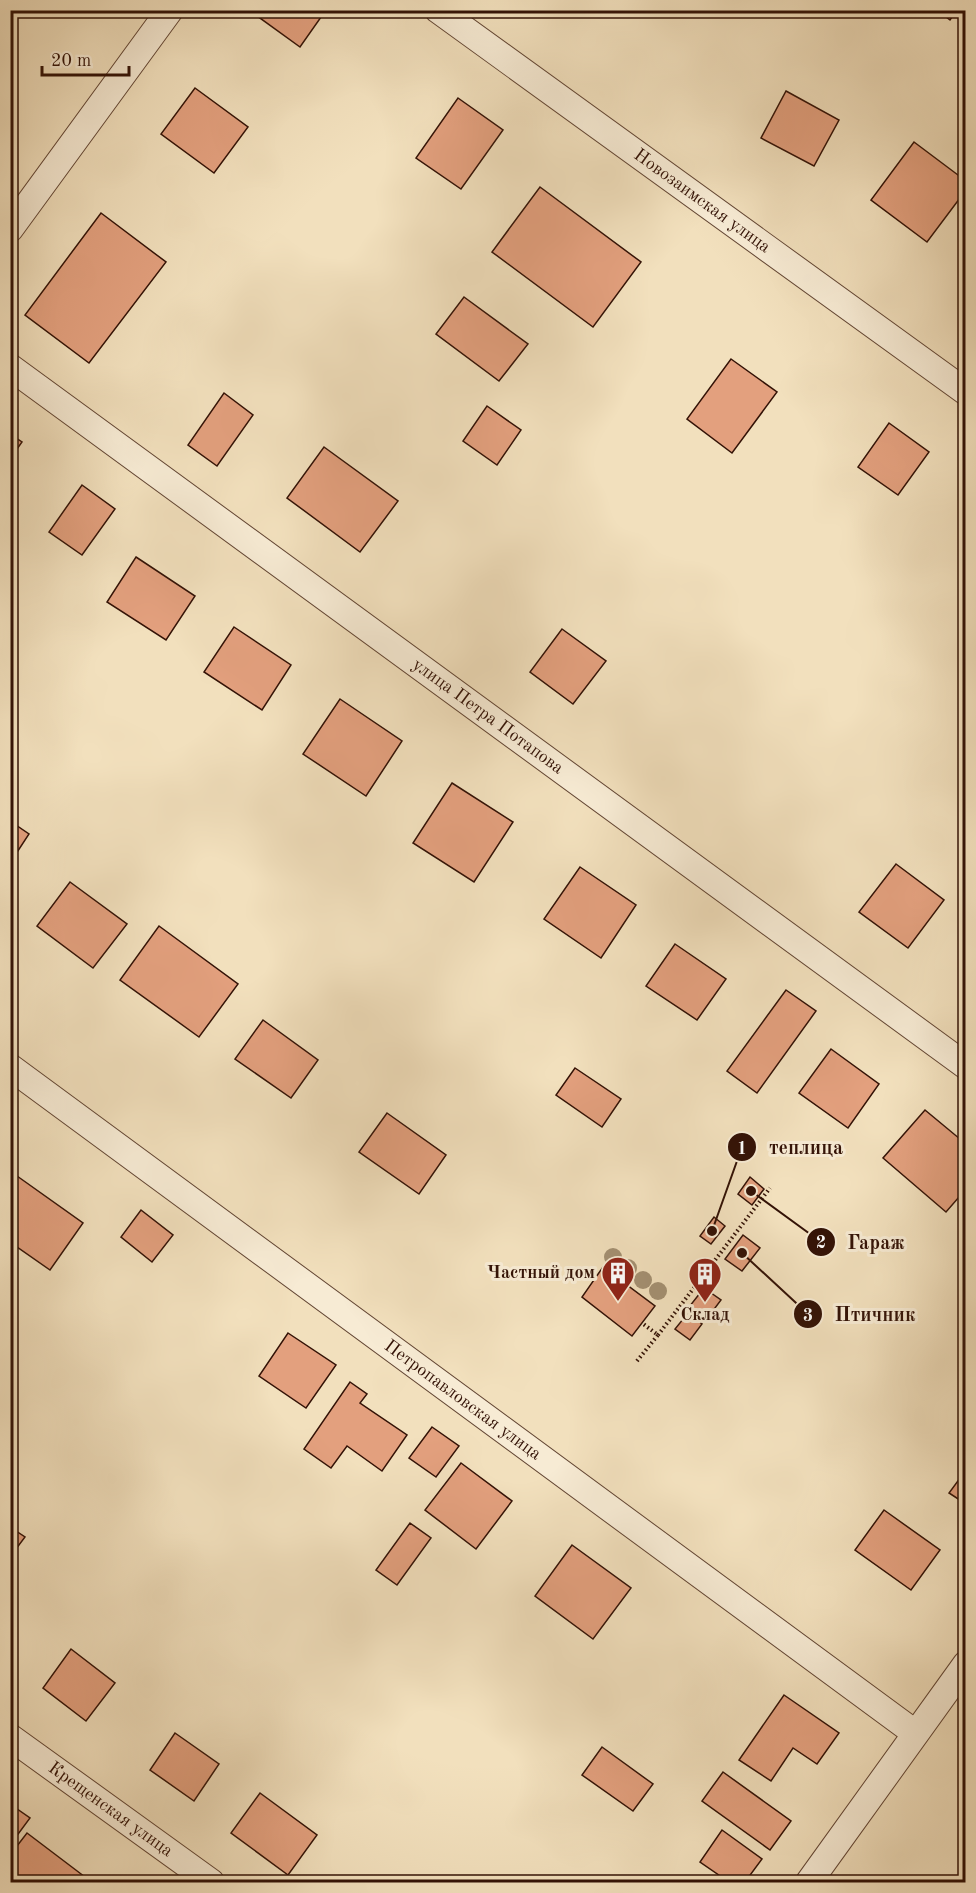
<svg xmlns="http://www.w3.org/2000/svg" width="976" height="1893" font-family="'Old Standard TT',serif">
  <style>
    .building { fill: #e3a07e; stroke: #331206; stroke-width: 1.5 }
    .lines { fill: none; stroke-linecap: round; stroke-linejoin: round }
    .minor-casing { stroke: #634634; stroke-width: 28 }
    .path { stroke: #331206; stroke-width: 4; stroke-dasharray: 1.5 3; stroke-linecap: butt }
    .minor { stroke: #f7ebd4; stroke-width: 26 }
    .tree { fill: #a49072 }
    .labels { text-anchor: middle; dominant-baseline: central; stroke-width: 6; stroke-linejoin: round; paint-order: stroke }
    .street-label { font-size: 18px; fill: #331206; stroke: #f7ebd4 }
    .poi-label { font-size: 18px; font-weight: bold; fill: #331206; stroke: #f7ebd4; text-anchor: end }
    .leader { fill: none; stroke: #331206; stroke-width: 2 }
    .callout-dot { fill: #331206; stroke: #f7ebd4; stroke-width: 2 }
    .mark-label { font-size: 18px; text-anchor: middle; font-weight: bold; fill: #fff }
    .callout-label { font-size: 20px; text-anchor: middle; font-weight: bold; fill: #331206; stroke: #f7ebd4; stroke-width: 6; stroke-linejoin: round; paint-order: stroke }
  </style>
  <rect width="100%" height="100%" fill="#f2e0bd"/>
  <filter id="stains"><feTurbulence type="fractalNoise" baseFrequency=".00333" numOctaves="4"/><feColorMatrix values="0 0 0 0 .2 0 0 0 0 .09 0 0 0 0 .02 0 0 0 .5 -.17"/></filter>
  <radialGradient id="worn" r=".72"><stop offset=".6" stop-color="#630" stop-opacity="0"/><stop offset="1" stop-color="#630" stop-opacity=".3"/></radialGradient>
  <g class="building">
    <path d="M255 10H326L300 47 253 13Z"/>
    <path d="M937 10H957L950 20Z"/>
    <path d="M195 88 248 127 214 173 161 134Z"/>
    <path d="M786 91 839 120 814 166 761 138Z"/>
    <path d="M458 98 503 130 461 189 416 158Z"/>
    <path d="M914 142 966 181V190L927 242 871 200Z"/>
    <path d="M540 187 641 262 593 327 492 252Z"/>
    <path d="M101 213 166 262 89 363 25 315Z"/>
    <path d="M464 297 528 344 499 381 436 334Z"/>
    <path d="M731 359 777 392 732 453 687 419Z"/>
    <path d="M224 393 253 415 217 466 188 445Z"/>
    <path d="M487 406 521 430 497 465 463 441Z"/>
    <path d="M889 423 929 452 898 495 858 467Z"/>
    <path d="M10 434 22 442 10 459Z"/>
    <path d="M324 447 398 501 360 552 287 498Z"/>
    <path d="M82 485 115 509 82 555 49 532Z"/>
    <path d="M136 557 195 596 166 640 107 602Z"/>
    <path d="M234 627 291 665 262 710 204 672Z"/>
    <path d="M562 629 606 661 573 704 530 672Z"/>
    <path d="M340 699 402 741 366 796 303 754Z"/>
    <path d="M452 783 513 822 474 882 413 843Z"/>
    <path d="M10 821 29 834 10 863Z"/>
    <path d="M896 864 944 900 908 948 859 912Z"/>
    <path d="M580 867 636 905 601 958 544 919Z"/>
    <path d="M70 882 127 924 93 968 37 926Z"/>
    <path d="M159 926 238 984 199 1037 120 980Z"/>
    <path d="M675 944 726 979 697 1020 646 986Z"/>
    <path d="M786 990 816 1011 757 1093 727 1071Z"/>
    <path d="M263 1020 318 1060 291 1098 235 1059Z"/>
    <path d="M831 1049 879 1084 848 1128 799 1093Z"/>
    <path d="M575 1068 621 1099 602 1127 556 1095Z"/>
    <path d="M925 1110 966 1144V1189L946 1212 883 1158Z"/>
    <path d="M387 1113 446 1155 419 1194 359 1152Z"/>
    <path d="M10 1171 83 1223 50 1270 10 1242Z"/>
    <path d="M750 1177 764 1189 752 1205 738 1194Z"/>
    <path d="M141 1210 173 1235 152 1262 121 1237Z"/>
    <path d="M714 1217 725 1226 711 1244 700 1236Z"/>
    <path d="M743 1235 760 1248 742 1271 725 1259Z"/>
    <path d="M603 1267 655 1306 632 1336 582 1297Z"/>
    <path d="M704 1288 721 1300 706 1320 689 1307Z"/>
    <path d="M688 1313 702 1324 690 1340 675 1329Z"/>
    <path d="M288 1333 336 1365 306 1408 259 1376Z"/>
    <path d="M350 1382 367 1394 360 1403 407 1435 382 1471 347 1446 331 1468 304 1449Z"/>
    <path d="M432 1427 459 1446 436 1477 409 1458Z"/>
    <path d="M461 1463 512 1501 476 1549 425 1510Z"/>
    <path d="M966 1470V1504L949 1493Z"/>
    <path d="M884 1510 940 1550 911 1590 855 1550Z"/>
    <path d="M410 1523 431 1538 397 1585 376 1570Z"/>
    <path d="M10 1527 25 1537 10 1557Z"/>
    <path d="M572 1545 631 1588 593 1639 535 1596Z"/>
    <path d="M71 1649 115 1683 86 1721 43 1688Z"/>
    <path d="M784 1695 839 1733 817 1764 793 1748 771 1781 739 1760Z"/>
    <path d="M175 1733 219 1764 194 1801 150 1770Z"/>
    <path d="M602 1747 653 1784 633 1811 582 1775Z"/>
    <path d="M723 1772 791 1821 770 1850 702 1801Z"/>
    <path d="M260 1793 317 1835 288 1875 231 1833Z"/>
    <path d="M10 1804 30 1818 10 1845Z"/>
    <path d="M722 1830 762 1859 745 1882H729L700 1862Z"/>
    <path d="M27 1833 89 1880 87 1882H10V1855Z"/>
  </g>
  <g class="lines">
    <defs>
      <g id="minor">
        <path id="s1" d="M438 10 966 392"/>
        <path d="M10 229 170 10"/>
        <path id="s2" d="M10 367 966 1066"/>
        <path id="s3" d="M10 1067 915 1733"/>
        <path id="s4" d="M10 1737 211 1882"/>
        <path d="M809 1882 966 1664"/>
      </g>
    </defs>
    <use href="#minor" class="minor-casing"/>
    <g class="path">
      <path d="M658 1335 770 1188"/>
      <path d="M637 1361 658 1335 642 1323"/>
    </g>
    <use href="#minor" class="minor"/>
  </g>
  <g class="tree">
    <circle cx="613" cy="1257" r="9"/>
    <circle cx="628" cy="1268" r="9"/>
    <circle cx="643" cy="1280" r="9"/>
    <circle cx="658" cy="1291" r="9"/>
  </g>
  <defs>
    <symbol id="building-pin" viewBox="-11 -11 22 30"><path d="M0 17L-7.5 6A9.5 9.5 0 1 1 7.5 6Z" fill="#8f2418" stroke="#f7ebd4"/><path d="M-4-6H4V6H1V3H-1V6H-4ZM-2.5-4.3h1.7v1.8h-1.7ZM.8-4.3h1.7v1.8H.8ZM-2.5-1h1.7V.8h-1.7ZM.8-1h1.7V.8H.8Z" fill="#fff"/></symbol>
  </defs>
  <g fill-rule="evenodd">
    <use href="#building-pin" x="599" y="1254" width="38" height="52"/>
    <use href="#building-pin" x="686" y="1255" width="38" height="52"/>
  </g>
  <g class="labels">
    <g class="street-label">
      <text stroke="none"><textPath href="#s1" startOffset="326">Новозаимская улица</textPath></text>
      <text stroke="none"><textPath href="#s2" startOffset="592">улица Петра Потапова</textPath></text>
      <text stroke="none"><textPath href="#s3" startOffset="562">Петропавловская улица</textPath></text>
      <text stroke="none"><textPath href="#s4" startOffset="124">Крещенская улица</textPath></text>
    </g>
    <g class="poi-label">
      <text x="595" y="1273">Частный дом</text>
      <text x="705" y="1315" text-anchor="middle">Склад</text>
    </g>
  </g>
  <path class="leader" d="M712 1231L742 1147M751 1191L821 1242M742 1253L808 1314"/>
  <g class="callout-dot">
    <circle cx="712" cy="1231" r="6"/>
    <circle cx="751" cy="1191" r="6"/>
    <circle cx="742" cy="1253" r="6"/>
    <circle cx="742" cy="1147" r="15"/>
    <circle cx="821" cy="1242" r="15"/>
    <circle cx="808" cy="1314" r="15"/>
  </g>
  <g class="mark-label">
    <text x="742" y="1154">1</text>
    <text x="821" y="1248">2</text>
    <text x="808" y="1321">3</text>
  </g>
  <g class="callout-label">
    <text x="806" y="1154">теплица</text>
    <text x="876" y="1249">Гараж</text>
    <text x="875" y="1321">Птичник</text>
  </g>
  <rect width="976" height="1893" fill="none" stroke="#f2e0bd" stroke-width="36"/>
  <rect x="12" y="12" width="952" height="1869" fill="none" stroke="#331206" stroke-width="3"/>
  <rect x="18" y="18" width="940" height="1857" fill="none" stroke="#331206" stroke-width="1.5"/>
  <path d="M42 66v9h87v-9" fill="none" stroke="#331206" stroke-width="3"/>
  <text x="51" y="66" font-size="18" fill="#331206" stroke="#f7ebd4" stroke-width="4.5" paint-order="stroke">20 m</text>
  <rect width="100%" height="100%" filter="url(#stains)"/>
  <rect width="100%" height="100%" fill="url(#worn)"/>
</svg>
